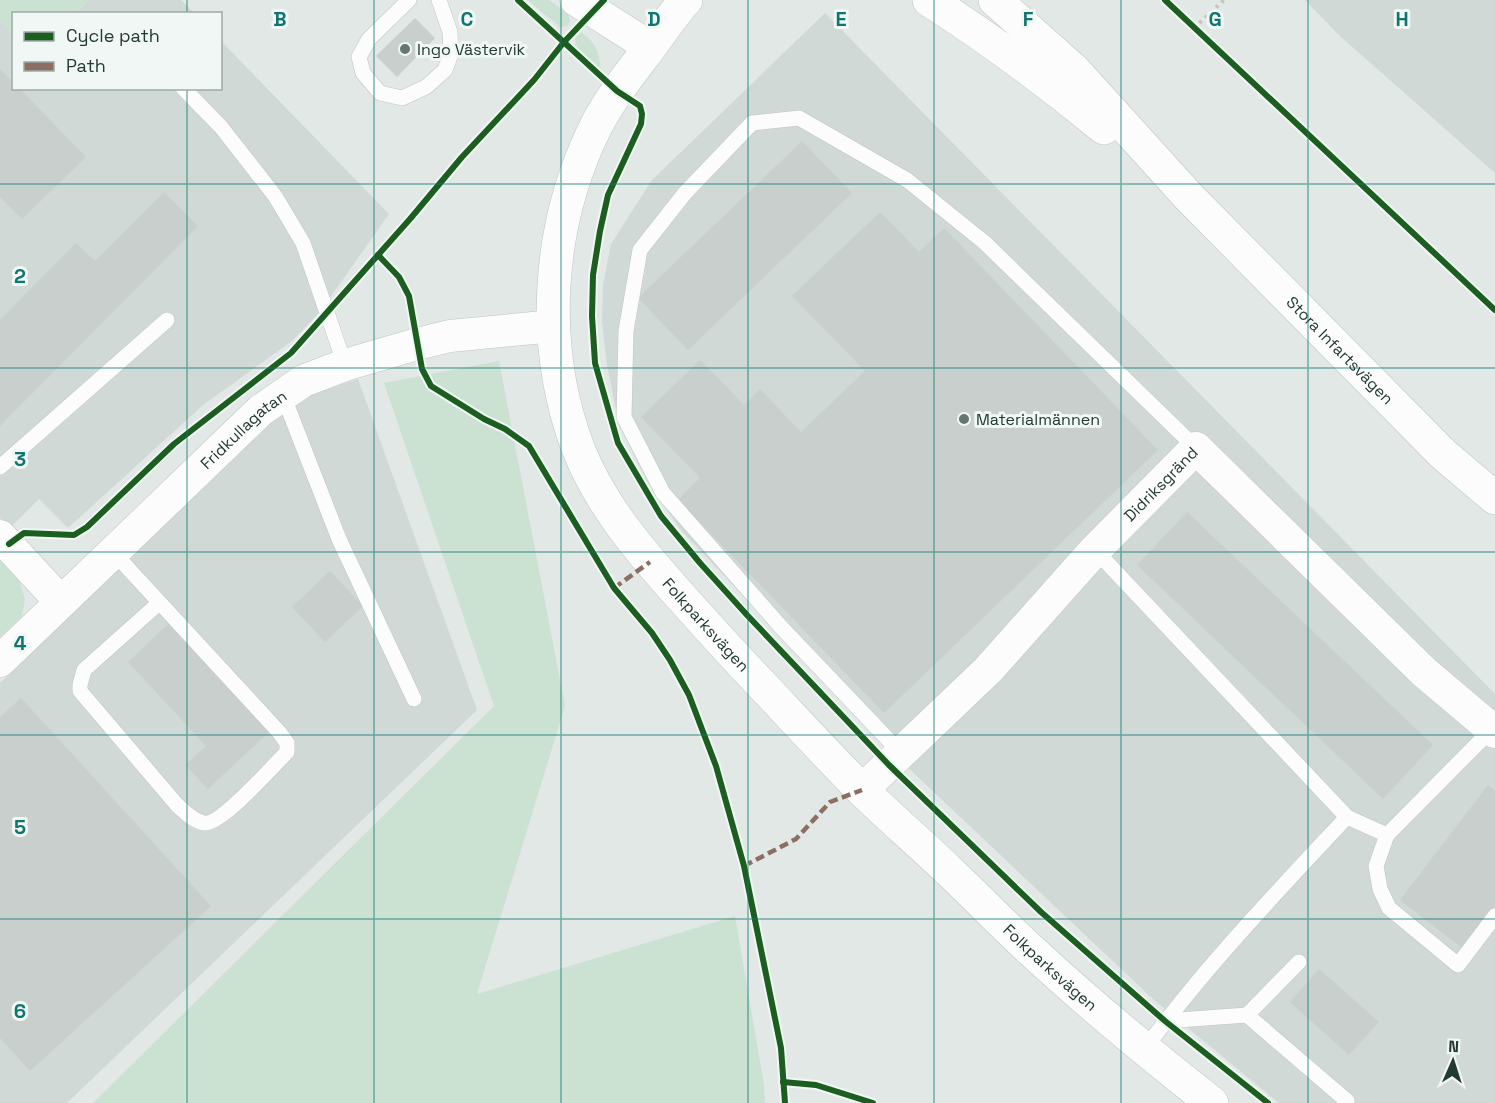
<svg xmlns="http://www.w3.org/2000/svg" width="1495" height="1103" font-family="'Space Grotesk',sans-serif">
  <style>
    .built { fill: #d0d9d5 }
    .green { fill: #cbe1d2 }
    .building { fill: #c9cfcc }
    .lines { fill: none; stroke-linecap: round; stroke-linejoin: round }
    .service-casing { stroke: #bfc5c2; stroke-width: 16 }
    .minor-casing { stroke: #bfc5c2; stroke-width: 33 }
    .secondary-casing { stroke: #bec6c2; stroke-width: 34 }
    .path { stroke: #c0c8c4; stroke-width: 4; stroke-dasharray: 3 4.5; stroke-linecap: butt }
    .service { stroke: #fbfcfb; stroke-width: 15 }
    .minor { stroke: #fbfcfb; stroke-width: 32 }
    .secondary { stroke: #fbfcfb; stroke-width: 33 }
    .quiet { stroke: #8d6e63; stroke-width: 4.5; stroke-dasharray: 9 4.5; stroke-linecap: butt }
    .cycleway-casing { stroke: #f0f7f4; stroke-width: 10 }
    .cycleway { stroke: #1b5e20; stroke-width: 6 }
    .grid { fill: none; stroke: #0f766e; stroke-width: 1.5; stroke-opacity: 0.55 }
    .poi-dot { fill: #657771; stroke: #f0f7f4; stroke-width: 2 }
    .labels { text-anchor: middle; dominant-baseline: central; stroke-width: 6; stroke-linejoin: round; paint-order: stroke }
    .poi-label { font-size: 16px; fill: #213a33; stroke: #f0f7f4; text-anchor: start }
    .street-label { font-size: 16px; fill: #213a33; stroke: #f0f7f4 }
    .grid-label { font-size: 20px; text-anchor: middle; font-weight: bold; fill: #0f766e; stroke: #f0f7f4; stroke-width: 6; stroke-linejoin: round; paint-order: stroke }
  </style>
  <rect width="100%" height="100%" fill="#e2e8e5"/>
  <g class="built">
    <path d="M89 0H181L194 13 74 14Z"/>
    <path d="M1305 0H1495V173L1340 36Z"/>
    <path d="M825 13 1495 694V1103H1279L1154 1000 885 746 680 529 647 481 619 425 607 365 602 322 603 285 611 244 652 180Z"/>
    <path d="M0 20 13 36 14 88H220L221 41 389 214 320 312 292 341 203 405 68 528 39 499 10 528 0 517Z"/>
    <path d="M358 379 477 710 67 1103H0V683L264 428 310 395Z"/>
  </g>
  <g class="green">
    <path d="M0 0H89L74 13 14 14 13 36 0 20Z"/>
    <path d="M528 0H549L568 14 570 21 568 26 560 27Z"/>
    <path d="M581 32C595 42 599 52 601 69L577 48 575 38Z"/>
    <path d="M499 361 565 706 477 994 735 916 764 1085 765 1103H93L494 706 384 383Z"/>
    <path d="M0 561 19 579 25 599 22 616 0 637Z"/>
  </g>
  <g class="building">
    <path d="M415 18 435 38 397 77 376 56Z"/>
    <path d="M0 69 14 83V88H19L86 157 22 219 0 197Z"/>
    <path d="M802 141 852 193 688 350 638 298Z"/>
    <path d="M164 192 198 226 0 426V320L76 243 95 261Z"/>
    <path d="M880 212 919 252 944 228 1158 450 884 713 678 500 700 478 641 417 700 360 744 405 760 389 801 432 865 371 792 296Z"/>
    <path d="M1187 512 1433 745 1383 799 1137 565Z"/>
    <path d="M330 571 363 606 325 642 292 607Z"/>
    <path d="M168 624 269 732 208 789 185 765 206 746 128 662Z"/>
    <path d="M21 698 211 906 30 1071 0 1038V717Z"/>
    <path d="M1488 785 1495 791V905L1462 948 1400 900Z"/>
    <path d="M1319 969 1379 1022 1349 1055 1290 1002Z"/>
  </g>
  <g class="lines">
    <defs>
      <g id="service">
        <path d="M409 0 369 39 359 57 363 73 380 93 402 98 426 87 445 70 451 54 450 32 439 0"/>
        <path d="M183 88 221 127 275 196 303 243 345 365"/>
        <path d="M283 395 339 539 414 699"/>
        <path d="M0 467 167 320"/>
        <path d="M1095 550 1347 817"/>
        <path d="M113 552 279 732 287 743V752C274 765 220 826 204 823 193 821 185 812 177 805L80 691V685L84 670 159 603"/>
        <path d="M901 753 781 627 663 493 624 417 626 331 640 250 685 193 752 123 799 118 907 180 984 242 1196 448"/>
        <path d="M1387 835 1376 866 1380 889 1389 908 1458 965 1495 916"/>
        <path d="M1247 1015 1299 962"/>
        <path d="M1165 1021 1247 1015 1347 1101"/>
        <path d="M1144 1050C1205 967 1276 893 1347 817L1387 835 1492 729"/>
      </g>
      <g id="minor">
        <path d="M576 0 650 47"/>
        <path d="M0 536 61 602"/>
        <path id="s1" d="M0 661 261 410 303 381 345 365 417 344 450 336 554 326"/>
        <path id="s2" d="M862 790 988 670 1095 550 1196 448 1424 672 1495 732"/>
      </g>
      <g id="secondary">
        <path id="s3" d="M686 0C672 15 660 34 648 50 629 75 610 99 596 126 547 225 539 344 578 448 600 505 641 552 682 598 708 627 735 657 763 686 795 720 827 755 860 788 888 816 919 842 948 870 977 897 1004 926 1034 953 1091 1006 1151 1055 1212 1103"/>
        <path d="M929 0C990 39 1048 82 1104 128"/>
        <path id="s4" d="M995 0 1074 70 1189 197 1443 454 1495 498"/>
      </g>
    </defs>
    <use href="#service" class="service-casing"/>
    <use href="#minor" class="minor-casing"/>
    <use href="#secondary" class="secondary-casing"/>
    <path class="path" d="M1194 28 1224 0"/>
    <use href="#service" class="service"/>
    <use href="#minor" class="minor"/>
    <use href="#secondary" class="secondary"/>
    <g class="quiet">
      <path d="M614 588 650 562"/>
      <path d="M744 866 796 839 830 802 862 790"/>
    </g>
    <defs>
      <g id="cycleway">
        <path d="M518 0 617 91 640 106 642 114 641 124 608 195 600 231 593 275 592 316 595 363 618 443 661 516 700 563 747 615 889 765 1041 912 1165 1021 1268 1103"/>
        <path d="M1165 0 1495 310"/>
        <path d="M378 255 399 277 409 296 422 369 431 386 484 419 505 429 529 446 614 588 652 633 670 660 689 695 716 766 744 866 781 1048 785 1103"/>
        <path d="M9 544 24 533 74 535 87 527 174 444 291 353 410 219 462 157 534 80 564 42 604 0"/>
        <path d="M783 1082 816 1085 873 1103"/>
      </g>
    </defs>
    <use href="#cycleway" class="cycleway-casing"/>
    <use href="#cycleway" class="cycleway"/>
  </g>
  <path class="grid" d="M187 0V14M374 0V1103M561 0V1103M748 0V1103M934 0V1103M1121 0V1103M1308 0V1103M187 88V1103M0 184H1495M0 368H1495M0 552H1495M0 735H1495M0 919H1495"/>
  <g class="poi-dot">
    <circle cx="405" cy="49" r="6"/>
    <circle cx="964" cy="419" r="6"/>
  </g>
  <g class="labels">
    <g class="poi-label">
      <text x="417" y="49">Ingo Västervik</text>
      <text x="976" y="419">Materialmännen</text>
    </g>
    <g class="street-label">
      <text stroke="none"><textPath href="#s4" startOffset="492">Stora Infartsvägen</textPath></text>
      <text stroke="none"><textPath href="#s1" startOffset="336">Fridkullagatan</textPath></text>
      <text stroke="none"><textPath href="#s2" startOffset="428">Didriksgränd</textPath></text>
      <text stroke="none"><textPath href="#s3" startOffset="706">Folkparksvägen</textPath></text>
      <text stroke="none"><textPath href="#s3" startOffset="1192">Folkparksvägen</textPath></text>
    </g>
  </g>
  <g class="grid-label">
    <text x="280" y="26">B</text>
    <text x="467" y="26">C</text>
    <text x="654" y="26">D</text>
    <text x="841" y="26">E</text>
    <text x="1028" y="26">F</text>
    <text x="1215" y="26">G</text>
    <text x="1402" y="26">H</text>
    <text x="20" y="283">2</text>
    <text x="20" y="466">3</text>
    <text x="20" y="650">4</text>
    <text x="20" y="834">5</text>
    <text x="20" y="1018">6</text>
  </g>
  <rect x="12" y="12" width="210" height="78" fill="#f0f7f4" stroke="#9daba7" stroke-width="1.5"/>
  <rect x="24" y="32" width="30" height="9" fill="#1b5e20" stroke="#9daba7" stroke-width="1.5"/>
  <text x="66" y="42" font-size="18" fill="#213a33">Cycle path</text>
  <rect x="24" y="62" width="30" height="9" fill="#8d6e63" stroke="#9daba7" stroke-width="1.5"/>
  <text x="66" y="72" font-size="18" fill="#213a33">Path</text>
  <g transform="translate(1453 1061) rotate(3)" stroke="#f0f7f4" stroke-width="4.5" paint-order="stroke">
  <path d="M0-4.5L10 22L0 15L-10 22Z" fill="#213a33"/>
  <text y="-9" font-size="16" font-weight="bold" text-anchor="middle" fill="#213a33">N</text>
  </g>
</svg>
